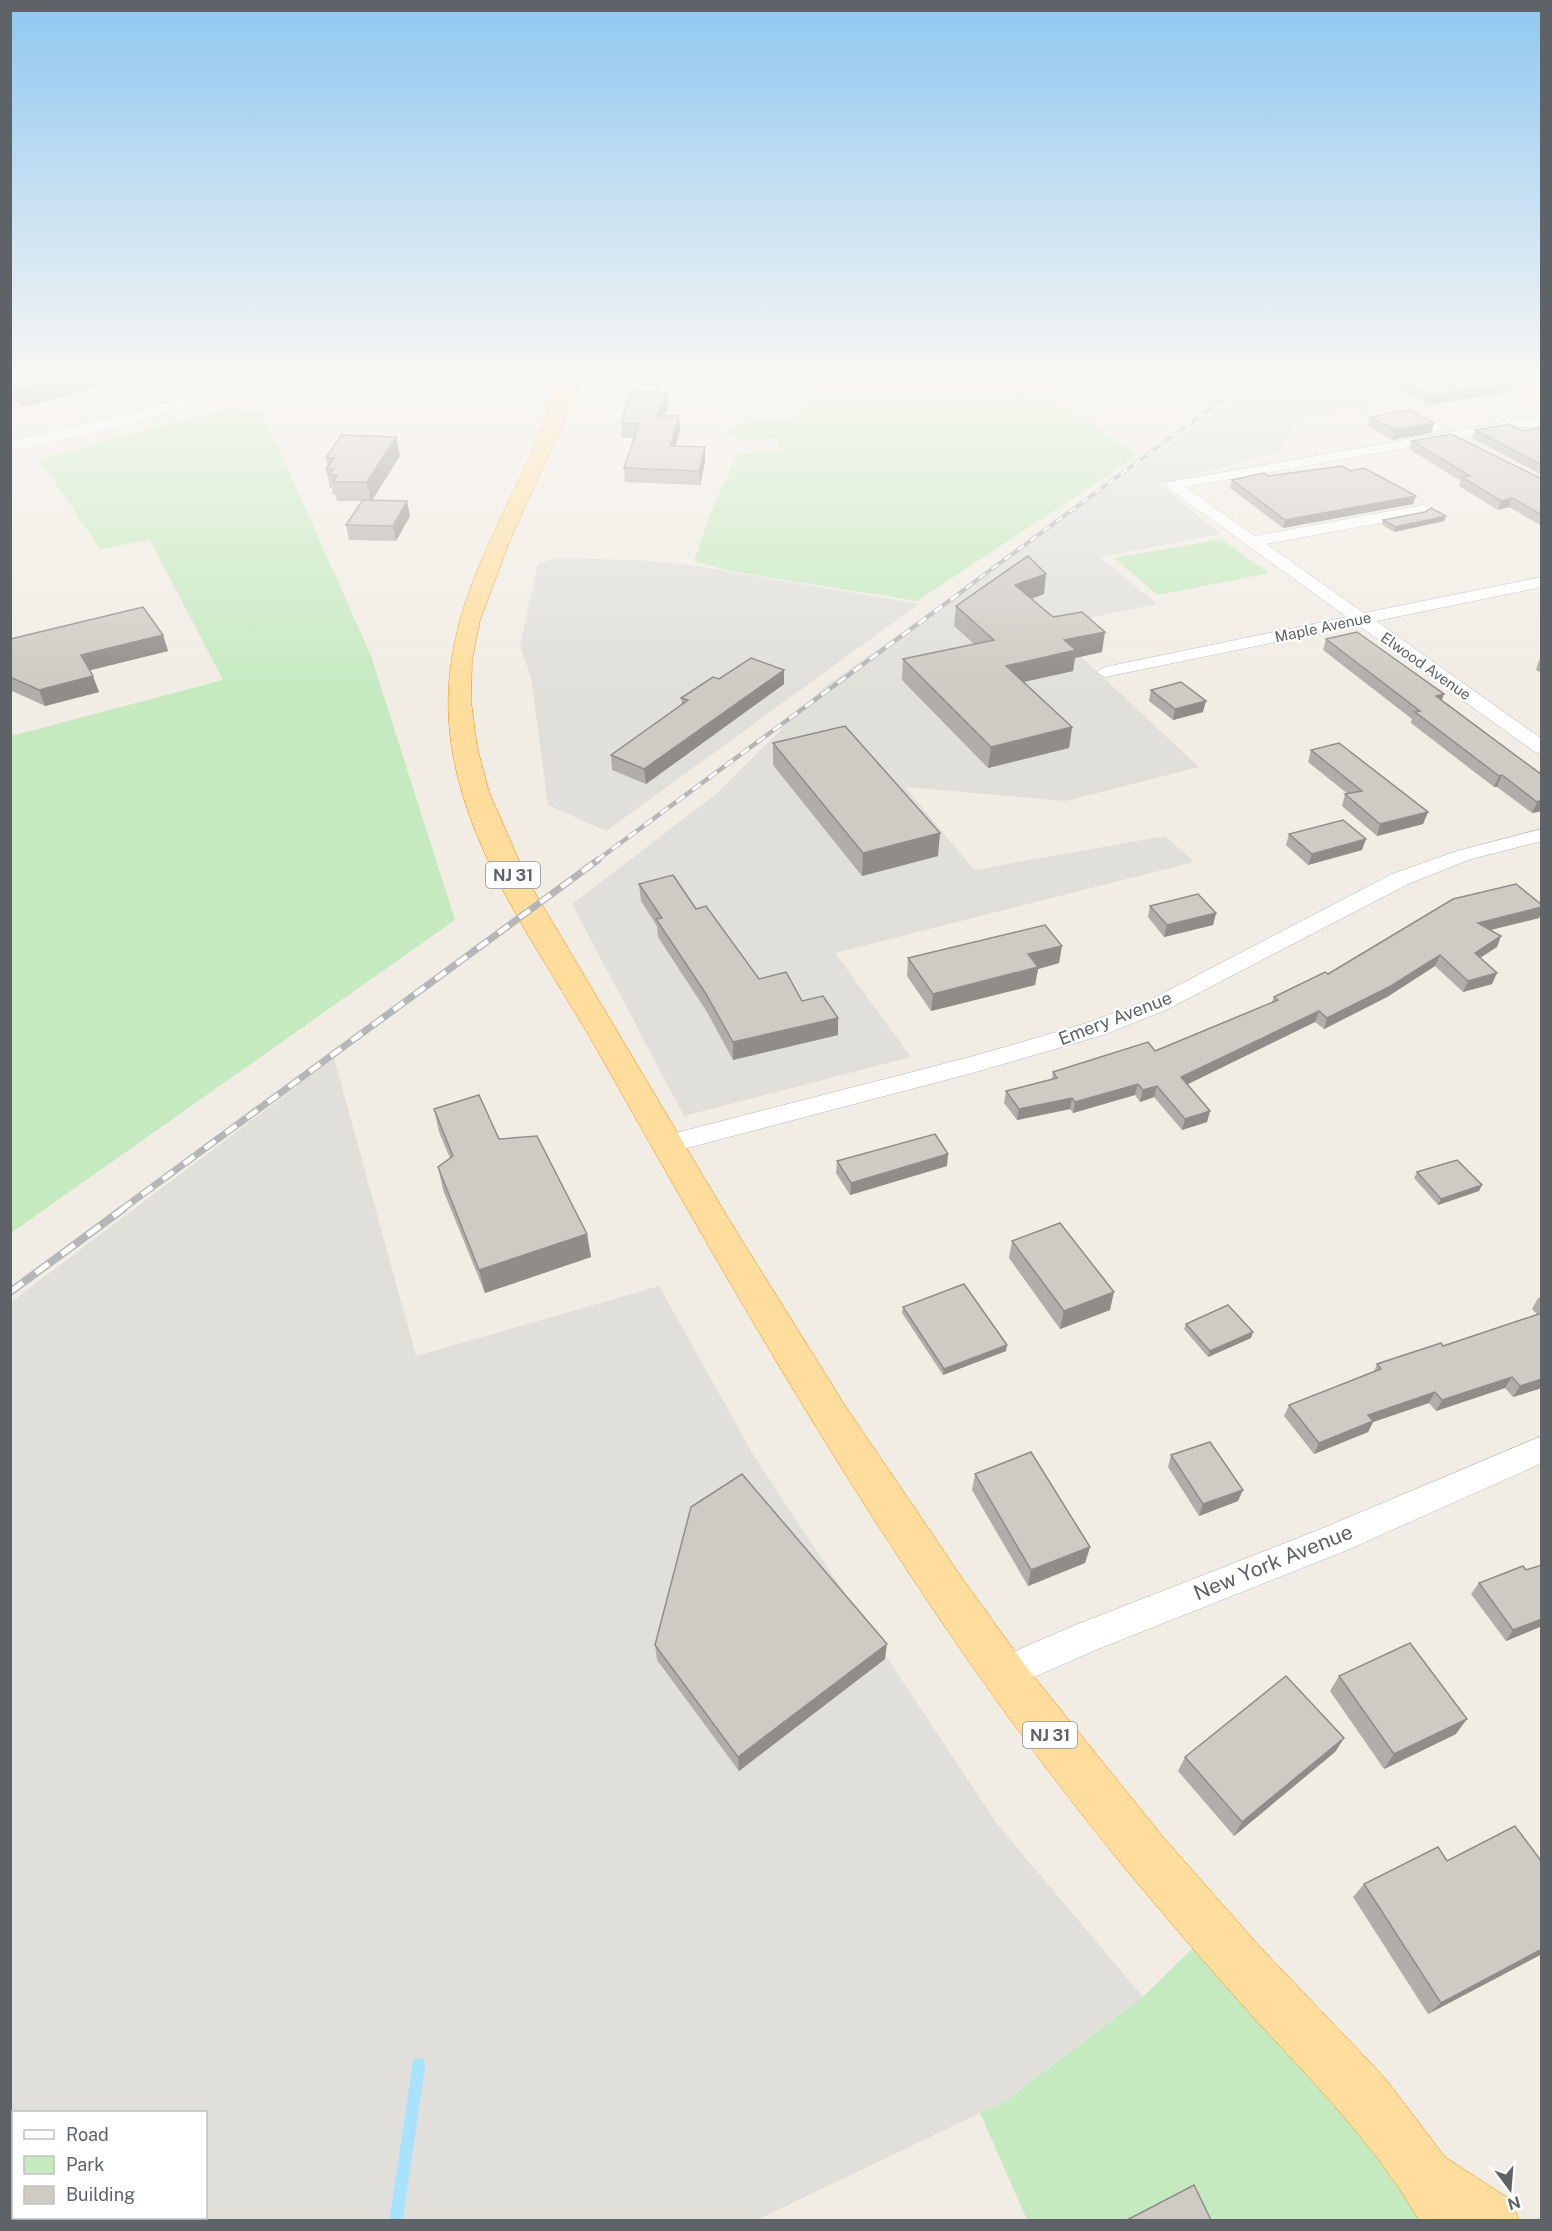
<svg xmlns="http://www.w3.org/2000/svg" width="1552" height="2231" font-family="'Public Sans',sans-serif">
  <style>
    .industrial { fill: #e1dfda; fill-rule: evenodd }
    .green { fill: #c5eac0 }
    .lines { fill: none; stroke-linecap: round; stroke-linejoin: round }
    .stream { stroke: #a7e3ff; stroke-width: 13 }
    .minor-casing { stroke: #b6b9bd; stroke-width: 1 }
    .tertiary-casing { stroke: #b6b9bd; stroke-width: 1 }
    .trunk-casing { stroke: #f68b00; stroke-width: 1 }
    .minor { fill: #fff; fill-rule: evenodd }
    .tertiary { fill: #fff; fill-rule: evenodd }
    .trunk { fill: #ffde9d; fill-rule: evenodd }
    .rail-far3-casing { stroke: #b5b6b7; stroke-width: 4 }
    .rail-far2-casing { stroke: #b5b6b7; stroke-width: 4.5 }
    .rail-far1-casing { stroke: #b5b6b7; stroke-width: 7 }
    .rail-casing { stroke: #b5b6b7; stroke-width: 8 }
    .rail-far3 { stroke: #fff; stroke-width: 2; stroke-dasharray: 8; stroke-linecap: butt }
    .rail-far2 { stroke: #fff; stroke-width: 3; stroke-dasharray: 10; stroke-linecap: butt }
    .rail-far1 { stroke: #fff; stroke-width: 4.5; stroke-dasharray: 13; stroke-linecap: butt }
    .rail { stroke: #fff; stroke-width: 5; stroke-dasharray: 16; stroke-linecap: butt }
    .wall { fill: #b1aea9 }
    .shaded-wall { fill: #908d89 }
    .building { fill: #cecac4; stroke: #908d89; stroke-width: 1.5 }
    .labels { text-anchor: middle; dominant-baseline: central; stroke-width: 4.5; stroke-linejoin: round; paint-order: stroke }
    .far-street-label { font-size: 15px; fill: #5d6367; stroke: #fff }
    .shield { fill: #fff; stroke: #8e9295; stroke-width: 1.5 }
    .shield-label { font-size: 16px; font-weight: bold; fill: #5d6367 }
    .street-label { font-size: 18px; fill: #5d6367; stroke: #fff }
    .near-street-label { font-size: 21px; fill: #5d6367; stroke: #fff }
  </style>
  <rect width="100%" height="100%" fill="#f1ede5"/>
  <g class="industrial">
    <path d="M1268 375H1321L1379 407 1296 421 1279 452 1159 484 1221 534 1100 557 1157 604 1048 626 1199 767 1066 801 905 787 974 870 1165 836 1194 862 835 953 911 1057 684 1116 572 904 715 795 823 688Z"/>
    <path d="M556 558 639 560 690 565 919 604 606 831 548 805 531 677 520 646 538 564Z"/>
    <path d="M334 1058 416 1356 659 1286 754 1456 997 1824 1143 1997 1005 2101 757 2220H11V1302ZM14 2112H206V2218H14Z"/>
  </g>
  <g class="green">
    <path d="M918 375H1022L1137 456 917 601 730 571 694 561 714 504 738 453 779 451V440L731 438 725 427 760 420 796 421 812 389Z"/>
    <path d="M228 409 262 411 371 656 455 920 11 1233V736L223 680 150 540 100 549 39 459Z"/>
    <path d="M1221 539 1269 573 1158 595 1114 558Z"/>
    <path d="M1211 1930 1425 2176 1450 2220H1027L980 2113 1005 2101 1143 1997Z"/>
  </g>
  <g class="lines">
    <path class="stream" d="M396 2220 419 2065"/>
    <defs>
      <g id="minor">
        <path d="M1332 375H1347L1443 427 1436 431 1431 430Z"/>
        <path d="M1542 416V424L1185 487 1255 536 1423 505 1428 507 1431 510 1423 515 1266 544 1364 613 1542 577V587L1376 621 1542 739V754L1535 752 1358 625 1105 677 1096 672 1105 667 1347 617 1168 488 1166 485 1168 482Z"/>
        <path d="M1542 829V841L1471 859 1408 884 1166 1010 1103 1035 976 1072 668 1153 659 1151 655 1144 659 1137 668 1135 974 1056 1087 1023 1150 1000 1392 874 1457 851Z"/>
        <path d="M1542 1436V1463L1345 1551 1098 1649 1016 1685 1004 1690 992 1685 987 1673 992 1661 1073 1626 1321 1529Z"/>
      </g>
      <path id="tertiary" d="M262 375H288L286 379 122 426 10 452V441L112 418Z"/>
      <path id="trunk" d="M568 375H591L579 382 563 423 510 540 480 620 472 660 471 701 477 747 489 792 528 881 731 1223 844 1404 964 1581 1027 1668 1163 1837 1260 1947 1384 2077 1445 2157 1511 2200 1519 2220H1419C1374 2143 1314 2083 1254 2018 1208 1967 1163 1914 1119 1861 916 1612 757 1334 600 1055 545 957 467 857 451 742 436 632 487 549 532 453 543 428 552 396 568 375Z"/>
    </defs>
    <use href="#minor" class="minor-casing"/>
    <use href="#tertiary" class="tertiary-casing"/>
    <use href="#trunk" class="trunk-casing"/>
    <use href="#minor" class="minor"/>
    <use href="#tertiary" class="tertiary"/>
    <use href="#trunk" class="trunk"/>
    <defs>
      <path id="rail-far3" d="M966 588 1256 375"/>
      <path id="rail-far2" d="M596 861 968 587"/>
      <path id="rail-far1" d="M121 1210 598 860"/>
      <path id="rail" d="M10 1292 123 1209"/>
    </defs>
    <use href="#rail-far3" class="rail-far3-casing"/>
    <use href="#rail-far2" class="rail-far2-casing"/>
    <use href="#rail-far1" class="rail-far1-casing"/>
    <use href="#rail" class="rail-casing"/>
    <use href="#rail-far3" class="rail-far3"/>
    <use href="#rail-far2" class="rail-far2"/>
    <use href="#rail-far1" class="rail-far1"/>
    <use href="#rail" class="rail"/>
  </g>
  <g class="wall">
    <path d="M10 375H143L23 407 13 400 10 401Z"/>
    <path d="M1373 375H1494L1512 383 1509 392 1427 405Z"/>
    <path d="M668 407 663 416H679L680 431 675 447H705V462L700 485 625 482 624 468 634 438H622L621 423Z"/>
    <path d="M1370 417 1434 423 1431 433 1392 440 1368 426Z"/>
    <path d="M1542 427V475L1472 438 1475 430 1523 431Z"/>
    <path d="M396 437 400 456 372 500 407 501 410 516 396 541 349 540 346 525 362 501H337L336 495 333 494 332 488H330L326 469 328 467 326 458Z"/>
    <path d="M1412 441 1542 479V526L1509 507 1498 510 1459 486 1461 481 1409 449Z"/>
    <path d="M1350 471 1413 504 1283 528 1230 488 1232 480 1268 476Z"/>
    <path d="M1383 520 1444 521 1394 532 1382 525Z"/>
    <path d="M1044 594 1031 599 1053 617 1102 652 1075 658 1073 671 1023 682 1072 727 1069 748 988 768 902 680 903 659 974 644 954 626 956 606Z"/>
    <path d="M163 635 168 651 90 670 99 692 45 706 10 690V639Z"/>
    <path d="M1326 639 1442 700 1542 775V811L1532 813 1497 787H1494L1411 723 1412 719 1323 650Z"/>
    <path d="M1539 660H1542V673L1536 670Z"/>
    <path d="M784 670V684L646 784 612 770 611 755 682 705 681 698 719 679Z"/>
    <path d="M1151 690 1203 712 1173 720 1149 701Z"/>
    <path d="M773 743 938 856 862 876 773 765Z"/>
    <path d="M1311 750 1428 812 1423 824 1377 836 1342 806 1345 794H1348L1308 762Z"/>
    <path d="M1289 834 1362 850 1308 865 1286 845Z"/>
    <path d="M639 884 696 909 759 979 802 1001 838 1035 733 1060 707 1012 658 937 657 926 641 901Z"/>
    <path d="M1542 905V912L1539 918 1490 930 1497 947 1480 958 1492 984 1463 992 1435 966 1387 997 1324 1029 1315 1022 1187 1084 1210 1111 1207 1122 1182 1130 1154 1097 1140 1102 1135 1095 1073 1113 1070 1109 1017 1120 1004 1103 1006 1091 1052 1079 1053 1072 1155 1051 1272 1002 1274 997 1328 974Z"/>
    <path d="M1150 906 1216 913 1213 925 1164 937 1148 917Z"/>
    <path d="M908 958 1059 963 1038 969 1035 985 931 1011 907 976Z"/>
    <path d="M434 1109 499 1139 587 1234 591 1257 485 1293 443 1190 438 1167 450 1158 439 1132Z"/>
    <path d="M837 1161 947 1166 850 1195 836 1173Z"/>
    <path d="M1417 1172 1482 1185 1479 1191 1438 1205 1414 1178Z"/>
    <path d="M1012 1241 1110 1310 1060 1329 1009 1258Z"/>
    <path d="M1542 1297V1388L1513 1397 1505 1388 1436 1411 1429 1403 1373 1422 1368 1432 1314 1454 1284 1416 1289 1405 1374 1371 1377 1364 1443 1346 1537 1314 1532 1309 1538 1298Z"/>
    <path d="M903 1307 1007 1345 1006 1351 943 1375 902 1313Z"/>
    <path d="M1186 1324 1251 1338 1208 1357 1184 1329Z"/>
    <path d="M1171 1455 1238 1501 1199 1516 1168 1467Z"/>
    <path d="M975 1474 1090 1547 1085 1563 1028 1586 972 1490Z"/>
    <path d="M1542 1565V1626L1506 1641 1471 1594 1479 1583Z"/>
    <path d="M655 1645 885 1659 739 1771 657 1660Z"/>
    <path d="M1339 1676 1456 1734 1384 1769 1330 1691Z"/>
    <path d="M1344 1738 1335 1752 1234 1836 1178 1771 1185 1757Z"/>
    <path d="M1447 1861 1542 1862V1954L1428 2014 1353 1897 1364 1884Z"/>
  </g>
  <g class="shaded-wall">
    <path d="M71 375H143L23 407 17 389Z"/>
    <path d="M1512 383 1509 392 1427 405 1429 396Z"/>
    <path d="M10 392 13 400 10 401Z"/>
    <path d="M667 393 668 407 657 430 656 416Z"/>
    <path d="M679 416 680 431 671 461 670 446Z"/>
    <path d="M1434 423 1431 433 1392 440 1395 430Z"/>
    <path d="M396 437 400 456 371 502 367 482Z"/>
    <path d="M705 447V462L700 485 699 471Z"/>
    <path d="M1416 496 1413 504 1283 528 1285 520Z"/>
    <path d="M1512 498 1509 507 1498 510 1501 501Z"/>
    <path d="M407 501 410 516 396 541 393 526Z"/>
    <path d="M1446 516 1444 521 1394 532 1395 527Z"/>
    <path d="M1046 574 1044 594 1013 605 1015 585Z"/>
    <path d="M1105 632 1102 652 1075 658 1073 671 1004 686 1006 666 1064 640Z"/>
    <path d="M163 635 168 651 87 671 81 655Z"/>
    <path d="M784 670V684L646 784 644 769Z"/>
    <path d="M93 676 99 692 45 706 39 690Z"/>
    <path d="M1444 694 1440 705 1436 696Z"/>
    <path d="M1206 701 1203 712 1173 720 1175 709Z"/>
    <path d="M1072 727 1069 748 988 768 991 747Z"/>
    <path d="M1502 775 1497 787H1494L1499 776Z"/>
    <path d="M1542 800V811L1532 813 1537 802Z"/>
    <path d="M1428 812 1423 824 1377 836 1380 824Z"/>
    <path d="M940 833 938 856 862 876 863 853Z"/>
    <path d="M1366 839 1362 850 1308 865 1312 854Z"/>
    <path d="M1542 907V912L1539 918 1474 934 1478 923Z"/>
    <path d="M1216 913 1213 925 1164 937 1167 925Z"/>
    <path d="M1501 936 1497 947 1470 964 1475 953Z"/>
    <path d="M1062 946 1059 963 1038 969 1035 985 931 1011 933 994 1028 954Z"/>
    <path d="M1440 955 1435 966 1387 997 1324 1029 1327 1018Z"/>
    <path d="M1497 973 1492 984 1463 992 1468 981Z"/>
    <path d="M1319 1011 1315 1022 1178 1089 1181 1077Z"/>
    <path d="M838 1018V1035L733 1060V1042Z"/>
    <path d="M1138 1084 1135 1095 1073 1113 1075 1102Z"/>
    <path d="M1157 1086 1154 1097 1140 1102 1143 1090Z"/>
    <path d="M1072 1098 1070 1109 1017 1120 1019 1109Z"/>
    <path d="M1210 1111 1207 1122 1182 1130 1185 1119Z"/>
    <path d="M948 1154 947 1166 850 1195 851 1183Z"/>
    <path d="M1482 1185 1479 1191 1438 1205 1441 1199Z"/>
    <path d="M587 1234 591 1257 485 1293 479 1270Z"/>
    <path d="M1114 1292 1110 1310 1060 1329 1064 1311Z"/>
    <path d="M1253 1332 1251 1338 1208 1357 1210 1351Z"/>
    <path d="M1007 1345 1006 1351 943 1375 944 1369Z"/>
    <path d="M1512 1377 1505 1388 1436 1411 1442 1400Z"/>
    <path d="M1542 1379V1388L1513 1397 1520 1386Z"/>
    <path d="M1435 1392 1429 1403 1373 1422 1368 1432 1314 1454 1319 1443 1368 1415Z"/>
    <path d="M1243 1490 1238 1501 1199 1516 1203 1504Z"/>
    <path d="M1090 1547 1085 1563 1028 1586 1031 1570Z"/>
    <path d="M1542 1619V1626L1506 1641 1513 1630Z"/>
    <path d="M887 1644 885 1659 739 1771 738 1757Z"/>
    <path d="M1467 1719 1456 1734 1384 1769 1394 1754Z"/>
    <path d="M1344 1738 1335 1752 1234 1836 1242 1822Z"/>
    <path d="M1542 1949V1954L1428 2014 1441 2003Z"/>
  </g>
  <g class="building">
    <path d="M10 375H71L17 389 10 385Z"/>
    <path d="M1389 375H1494L1512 383 1429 396Z"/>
    <path d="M631 391 667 393 656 416H679L670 446 705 447 699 471 624 468 639 424 621 423Z"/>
    <path d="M1410 410 1434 423 1395 430 1370 417Z"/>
    <path d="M1509 424 1523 431 1542 427V465L1475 430Z"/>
    <path d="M1451 434 1542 479V515L1512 498 1501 501 1462 477 1470 476 1412 441Z"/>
    <path d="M341 435 396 437 367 482H333L337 475H329L333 469H326L334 458H326Z"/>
    <path d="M1342 466 1350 471 1364 468 1416 496 1285 520 1232 480 1264 473 1268 476Z"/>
    <path d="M363 500 407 501 393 526 346 525Z"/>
    <path d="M1431 508 1446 516 1395 527 1383 520 1425 512Z"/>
    <path d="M1028 556 1046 574 1015 585 1053 617 1082 612 1105 632 1064 640 1076 650 1006 666 1072 727 991 747 903 659 994 640 956 606Z"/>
    <path d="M143 607 163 635 81 655 93 676 39 690 10 677V639Z"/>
    <path d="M1357 632 1444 694 1436 696 1542 775V800L1537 802 1502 775 1499 776 1415 712 1420 711 1326 639Z"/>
    <path d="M751 658 784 670 644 769 611 755 688 700 681 698 713 677 719 679Z"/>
    <path d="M1181 682 1206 701 1175 709 1151 690Z"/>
    <path d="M845 726 940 833 863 853 773 743Z"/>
    <path d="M1339 743 1428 812 1380 824 1345 794 1362 791 1311 750Z"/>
    <path d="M1343 820 1366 839 1312 854 1289 834Z"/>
    <path d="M673 875 696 909 706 906 759 979 786 972 802 1001 823 996 838 1018 733 1042 706 994 656 919 662 918 639 884Z"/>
    <path d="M1516 884 1542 905V907L1478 923 1501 936 1475 953 1497 973 1468 981 1440 955 1391 986 1327 1018 1319 1011 1181 1077 1210 1111 1185 1119 1157 1086 1143 1090 1138 1084 1075 1102 1072 1098 1019 1109 1006 1091 1057 1078 1053 1072 1148 1042 1155 1051 1278 1000 1274 997 1325 972 1328 974 1453 899Z"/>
    <path d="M1198 894 1216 913 1167 925 1150 906Z"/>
    <path d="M1045 925 1062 946 1028 954 1038 967 933 994 908 958Z"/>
    <path d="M479 1095 499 1139 537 1136 587 1234 479 1270 438 1167 453 1156 434 1109Z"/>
    <path d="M935 1134 948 1154 851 1183 837 1161Z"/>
    <path d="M1457 1160 1482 1185 1441 1199 1417 1172Z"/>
    <path d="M1060 1223 1114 1292 1064 1311 1012 1241Z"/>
    <path d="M964 1284 1007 1345 944 1369 903 1307Z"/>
    <path d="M1228 1305 1253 1332 1210 1351 1186 1324Z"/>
    <path d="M1542 1313V1379L1520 1386 1512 1377 1442 1400 1435 1392 1368 1415 1373 1421 1319 1443 1289 1405 1381 1369 1377 1364 1441 1343 1443 1346Z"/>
    <path d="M1210 1442 1243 1490 1203 1504 1171 1455Z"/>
    <path d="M1031 1452 1090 1547 1031 1570 975 1474Z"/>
    <path d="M742 1474 887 1644 738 1757 655 1645 691 1507Z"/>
    <path d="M1542 1565V1619L1513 1630 1479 1583 1523 1566 1526 1570Z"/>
    <path d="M1410 1643 1467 1719 1394 1754 1339 1676Z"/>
    <path d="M1286 1676 1344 1738 1242 1822 1185 1757Z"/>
    <path d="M1515 1826 1542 1862V1949L1441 2003 1364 1884 1438 1847 1447 1861Z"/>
    <path d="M1194 2185 1211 2220H1127Z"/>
  </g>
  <linearGradient id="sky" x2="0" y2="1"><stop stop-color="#8ec7f1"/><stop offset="0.55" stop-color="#f9f7f3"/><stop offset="1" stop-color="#f9f7f3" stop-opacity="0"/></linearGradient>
  <rect width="1552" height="687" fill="url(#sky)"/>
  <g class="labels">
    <g class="far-street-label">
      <text transform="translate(1323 627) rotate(-12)">Maple Avenue</text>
      <text transform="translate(1426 666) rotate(35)">Elwood Avenue</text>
    </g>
    <g class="shield">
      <rect x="486" y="862" width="54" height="26" rx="4.5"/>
      <rect x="1023" y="1722" width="54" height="26" rx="4.5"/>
    </g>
    <g class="shield-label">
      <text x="513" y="875">NJ 31</text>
      <text x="1050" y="1735">NJ 31</text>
    </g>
    <g class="street-label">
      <text transform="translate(1115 1018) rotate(-21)">Emery Avenue</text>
    </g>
    <g class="near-street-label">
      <text transform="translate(1273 1562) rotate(-22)">New York Avenue</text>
    </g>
  </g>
  <rect width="1552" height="2231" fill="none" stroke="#5d6367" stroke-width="24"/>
  <rect x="12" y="2111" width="195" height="108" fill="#ffffff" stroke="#bec1c2" stroke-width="1.5"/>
  <rect x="24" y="2130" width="30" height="9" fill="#ffffff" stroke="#bec1c2" stroke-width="1.5"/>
  <text x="66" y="2141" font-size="18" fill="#5d6367">Road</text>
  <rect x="24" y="2156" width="30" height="18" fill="#c5eac0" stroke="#bec1c2" stroke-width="1.5"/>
  <text x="66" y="2171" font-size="18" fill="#5d6367">Park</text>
  <rect x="24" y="2186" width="30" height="18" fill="#cecac4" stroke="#bec1c2" stroke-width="1.5"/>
  <text x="66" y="2201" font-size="18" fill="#5d6367">Building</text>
  <g transform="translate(1510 2189) rotate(164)" stroke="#ffffff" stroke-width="4.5" paint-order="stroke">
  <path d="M0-4.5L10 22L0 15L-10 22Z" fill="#5d6367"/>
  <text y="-9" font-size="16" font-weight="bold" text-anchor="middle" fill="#5d6367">N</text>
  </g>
</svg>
